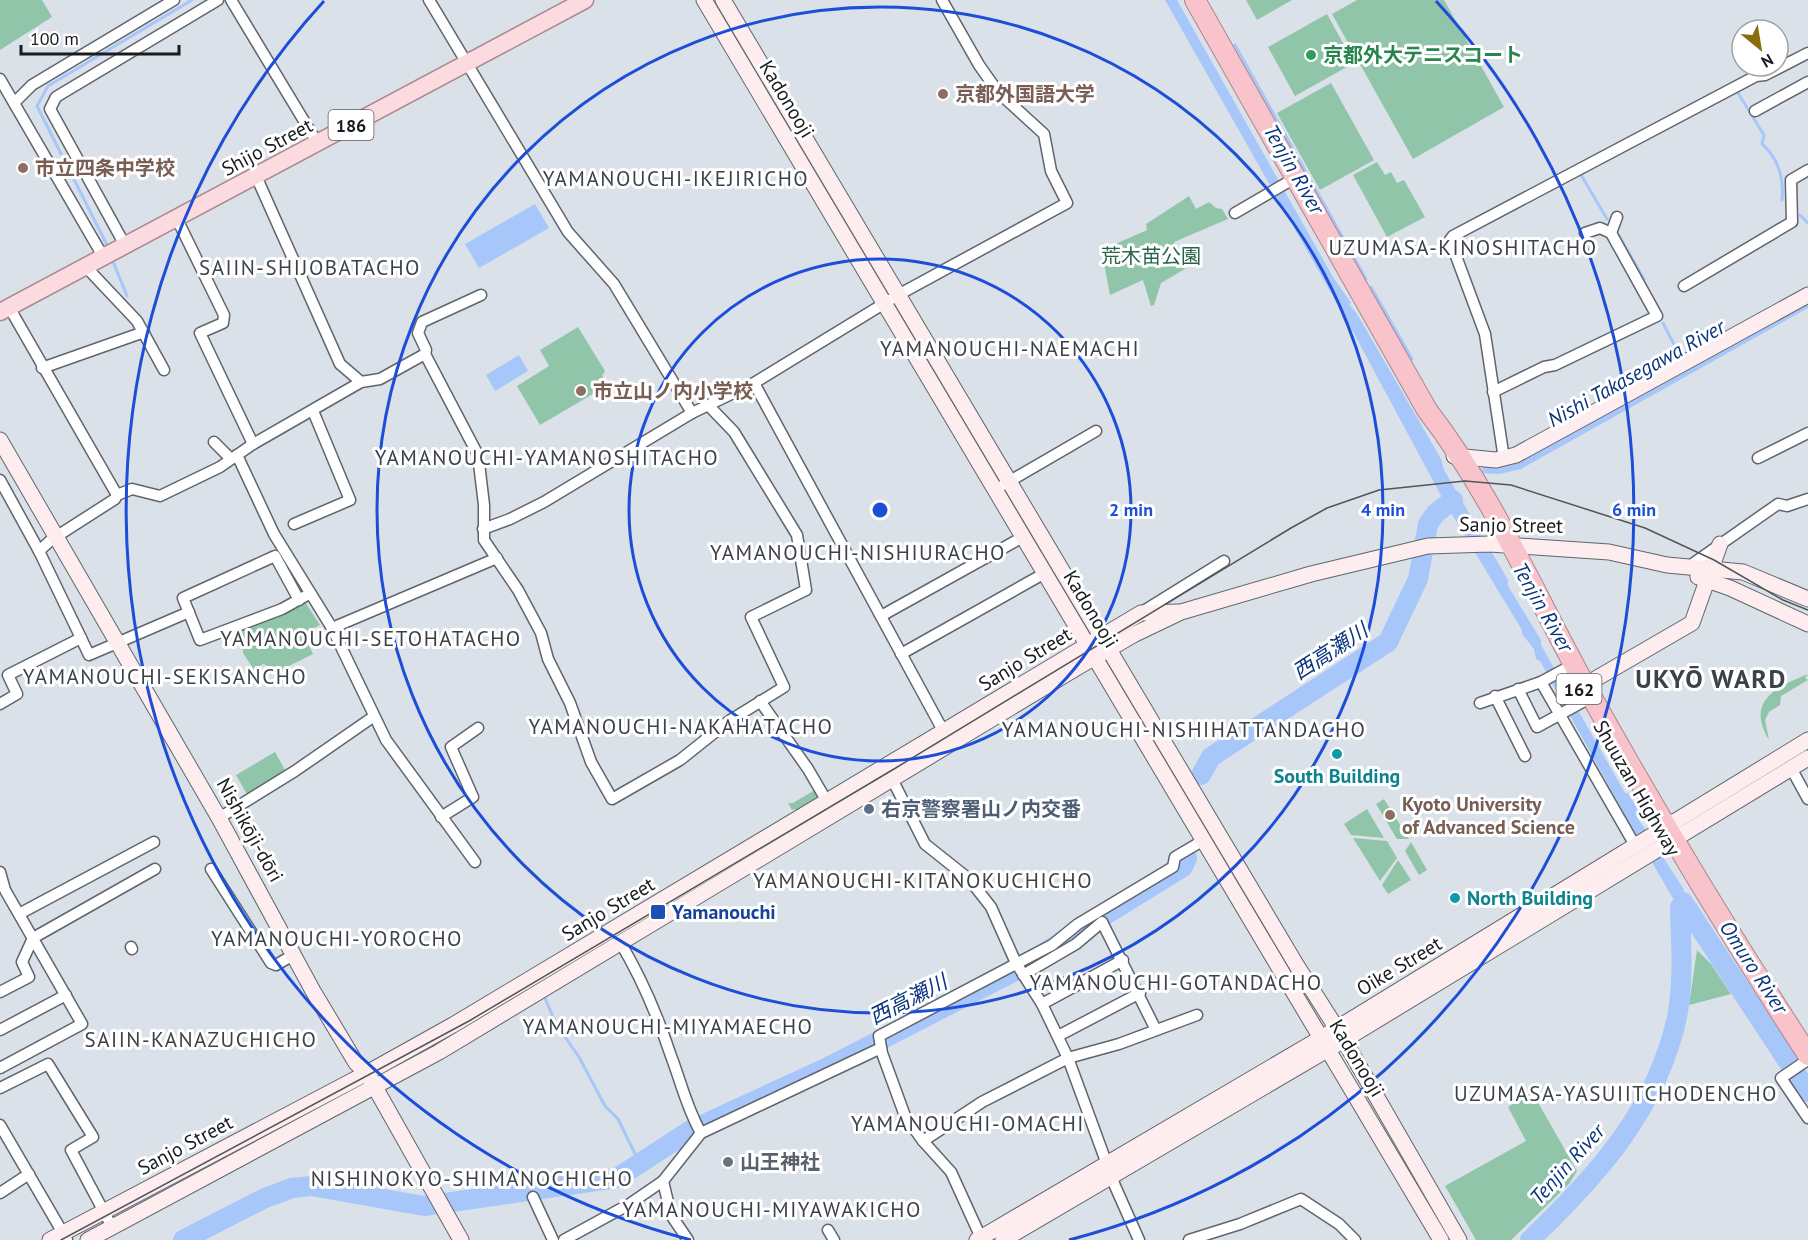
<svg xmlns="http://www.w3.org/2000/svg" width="1808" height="1240" font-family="'PT Sans','Noto Sans JP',sans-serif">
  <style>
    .green { fill: #91c5a9 }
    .water { fill: #a7c6fa }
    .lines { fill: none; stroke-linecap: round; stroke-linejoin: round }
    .stream { stroke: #a7c6fa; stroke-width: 3 }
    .river { stroke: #a7c6fa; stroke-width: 20 }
    .street-casing { stroke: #60656d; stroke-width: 13 }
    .secondary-casing { stroke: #60656d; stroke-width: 17 }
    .primary-casing { stroke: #aa888e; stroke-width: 19 }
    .highway-casing { stroke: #aa888e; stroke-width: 22 }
    .street { stroke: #fff; stroke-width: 10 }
    .secondary { stroke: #fdedef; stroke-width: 15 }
    .primary { stroke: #fbdbdf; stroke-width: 16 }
    .highway { stroke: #f8c3ca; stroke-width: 20 }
    .tram { stroke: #525559; stroke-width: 1.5 }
    .ring { fill: none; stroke: #1d4ed8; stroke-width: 3 }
    .leisure-dot { fill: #2e9e5b; stroke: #fff; stroke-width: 2 }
    .education-dot { fill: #8d6e63; stroke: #fff; stroke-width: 2 }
    .culture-dot { fill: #0f9aa8; stroke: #fff; stroke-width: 2 }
    .service-dot { fill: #5c6f8a; stroke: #fff; stroke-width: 2 }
    .transit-dot { fill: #1a4fb4; stroke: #fff; stroke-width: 2 }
    .worship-dot { fill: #6b7280; stroke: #fff; stroke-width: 2 }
    .labels { text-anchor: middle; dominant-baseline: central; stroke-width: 6; stroke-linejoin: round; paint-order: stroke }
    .shield { fill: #fff; stroke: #5e5f62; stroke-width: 1.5 }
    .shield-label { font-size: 18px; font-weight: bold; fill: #191b1e }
    .leisure-label { font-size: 20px; font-weight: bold; fill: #27864d; stroke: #fff; text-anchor: start }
    .education-label { font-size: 20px; font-weight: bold; fill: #785e54; stroke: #fff; text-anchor: start }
    .street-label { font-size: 20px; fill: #191b1e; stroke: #fff }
    .park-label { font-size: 20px; fill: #276549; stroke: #fff }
    .culture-label { font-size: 20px; font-weight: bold; fill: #0d838f; stroke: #fff }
    .service-label { font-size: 20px; font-weight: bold; fill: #4e5e75; stroke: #fff; text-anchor: start }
    .transit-label { font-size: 20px; font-weight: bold; fill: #164399; stroke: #fff; text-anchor: start }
    .worship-label { font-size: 20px; font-weight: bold; fill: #5b616d; stroke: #fff; text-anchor: start }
    .water-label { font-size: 21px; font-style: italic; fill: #09347d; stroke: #fff }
    .neighbourhood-label { font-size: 21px; letter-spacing: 1.5px; fill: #3d4249; stroke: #fff }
    .district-label { font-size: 26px; font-weight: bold; letter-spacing: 1.5px; fill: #3d4249; stroke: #fff }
    .centre { fill: #1d4ed8; stroke: #fff; stroke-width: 3 }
    .ring-label { font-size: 18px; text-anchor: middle; font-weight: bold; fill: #1d4ed8; stroke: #fff; stroke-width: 6; stroke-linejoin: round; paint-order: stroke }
  </style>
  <rect width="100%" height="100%" fill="#dbe1e9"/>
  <g class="green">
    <path d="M0 0H42L52 17 0 50Z"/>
    <path d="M1246 0H1292L1257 20Z"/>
    <path d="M1357 0H1444L1504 107 1413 159 1332 14Z"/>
    <path d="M1327 14 1354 63 1295 96 1268 47Z"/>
    <path d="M1331 83 1374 160 1320 190 1277 113Z"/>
    <path d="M1377 162 1385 175 1391 172 1397 183 1404 180 1425 217 1387 237 1353 175Z"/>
    <path d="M1189 196 1196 209 1209 202 1216 208 1222 209 1228 219 1174 242 1185 269 1161 283 1154 305 1151 306 1143 280 1110 295 1104 264V249L1147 230 1146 224Z"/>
    <path d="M578 327 605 371 602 376 608 385 540 425 517 386 549 366 540 350Z"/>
    <path d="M305 602 320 625 303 634 313 654 275 673 271 667 263 664 254 670 243 653 240 628Z"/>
    <path d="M1808 674 1805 678 1808 680 1781 696 1780 705 1769 712 1765 720 1769 740C1746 701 1774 688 1808 674Z"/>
    <path d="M275 752 285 770 276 776 277 779 248 796 236 775Z"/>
    <path d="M815 790 820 799 797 812 795 809 792 810 788 803H793Z"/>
    <path d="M1384 799 1409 839H1397L1376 804Z"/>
    <path d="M1367 809 1384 838 1351 835 1344 824Z"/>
    <path d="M1353 838 1387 841 1397 858 1380 881Z"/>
    <path d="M1411 842 1427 870 1419 875 1405 851Z"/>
    <path d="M1398 860 1411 880 1388 894 1382 885Z"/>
    <path d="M1697 950 1711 964 1731 994 1689 1005Z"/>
    <path d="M1532 1092 1577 1171 1569 1184 1511 1240H1476L1445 1186 1526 1141 1508 1107Z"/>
  </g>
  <g class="water">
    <path d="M1165 0H1177L1333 277 1351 303 1349 304 1357 314 1441 459 1444 470 1508 580V586L1541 640V645L1625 793H1628L1640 813 1637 817 1683 888 1687 901 1690 900 1701 918 1700 922 1687 928 1686 931 1676 932 1671 912 1675 911 1674 900 1633 830 1540 661 1536 659 1534 649 1522 634V630L1445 503 1351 328Z"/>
    <path d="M535 204 549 228 479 268 465 244Z"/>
    <path d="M1808 302V308L1521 469 1499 474 1481 473 1483 465 1498 468 1517 463Z"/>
    <path d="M519 355 528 371 495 391 486 375Z"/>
  </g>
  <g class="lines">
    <g class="stream">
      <path d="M1235 45 1366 279"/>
      <path d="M1738 93 1764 135 1762 144C1778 158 1784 178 1782 200"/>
      <path d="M1580 173 1607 219"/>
      <path d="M1800 215 1808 223"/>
      <path d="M1618 234 1644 279"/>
      <path d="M108 247 37 106 48 86 192 0"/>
      <path d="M112 259 127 296"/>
      <path d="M1371 287 1412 359"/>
      <path d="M1663 323 1680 356"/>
      <path d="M545 998 556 1024 579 1057 605 1106 618 1119 640 1164"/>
    </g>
    <g class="river">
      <path d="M1201 775 1211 757 1388 642 1418 579 1428 524 1436 513 1453 500"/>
      <path d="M1683 902 1808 1092"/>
      <path d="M183 1240 265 1198 292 1188 311 1186 424 1206 617 1178 691 1130 828 1067 1013 972 1183 867 1187 858"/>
      <path d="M1530 1240C1597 1176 1657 1110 1677 1017 1684 982 1681 942 1680 907"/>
    </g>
    <defs>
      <g id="street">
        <path d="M231 0 318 144"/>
        <path d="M429 0 568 232 614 284 692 413"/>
        <path d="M0 79 104 258"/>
        <path d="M14 103 32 85 174 0"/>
        <path d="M1755 111 1808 82"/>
        <path d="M256 176 340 364 361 382"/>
        <path d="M1235 213 1295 178"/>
        <path d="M177 219 224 315 223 323 200 333 253 444"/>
        <path d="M1611 233 1617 217"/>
        <path d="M126 247 50 109 56 97 218 0"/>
        <path d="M86 267 137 321 164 370"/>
        <path d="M1684 286 1792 222 1791 180 1808 170"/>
        <path d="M9 307 117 495"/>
        <path d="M425 354 426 350 418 333 422 322 481 295"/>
        <path d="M42 368 144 332"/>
        <path d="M754 383 946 736"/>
        <path d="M1493 392 1544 367 1555 365 1657 316 1611 233 1600 228 1585 233"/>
        <path d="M214 442 231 459"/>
        <path d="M237 455 274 534 332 628 386 740 475 862"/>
        <path d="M1758 458 1808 433"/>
        <path d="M1504 459 1485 334 1450 240 1453 236 1756 76 1765 75 1808 53"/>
        <path d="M0 480 39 551 81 638 8 675 17 694 0 704"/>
        <path d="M1003 485 1096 431"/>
        <path d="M294 524 350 500 313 411"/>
        <path d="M483 529 510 519 544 502 692 413 754 383 898 295 1067 203 1051 171 1044 134 998 92 979 65 942 0"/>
        <path d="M39 551 51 540 115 499 117 495 132 489 160 496 220 467 253 444 361 382 380 379 425 354 478 455 484 505V540L518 590 541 633 548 659 570 703 591 762 612 799 680 760 729 721 784 687 751 617 806 590 797 535 734 432 709 406"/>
        <path d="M1688 567 1778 504 1787 506 1808 499"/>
        <path d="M299 600 275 556 183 598 200 640 282 609 309 594"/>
        <path d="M1142 612 1224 561"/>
        <path d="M881 616 1023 537"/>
        <path d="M332 628 497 558"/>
        <path d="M81 638 89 655 189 612"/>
        <path d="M901 654 1045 573"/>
        <path d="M1541 682 1636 847"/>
        <path d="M1518 689 1537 727 1586 700"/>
        <path d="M1495 696 1525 756"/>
        <path d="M760 701 808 769 829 805"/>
        <path d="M1480 703 1541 682 1567 668"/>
        <path d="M1791 768 1808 799"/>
        <path d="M892 779 925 844 969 879 991 907 1016 963 1042 1004 1068 1058 1115 1186 1139 1240"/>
        <path d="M441 817 473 797 451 747 478 728"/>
        <path d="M219 818 295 771 373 717"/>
        <path d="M211 869 271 963 276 965 295 954"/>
        <path d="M0 872 5 890 82 1024 0 1068"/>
        <path d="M19 914 154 842"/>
        <path d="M620 942C641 977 658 1017 671 1056 681 1082 687 1109 701 1133"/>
        <path d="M131 947 132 949"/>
        <path d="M1023 975 1076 944 1102 922 1156 1030"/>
        <path d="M0 992 29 977 22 962 33 938 155 869"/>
        <path d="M1042 1004 1123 960"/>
        <path d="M0 1030 66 995"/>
        <path d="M1058 1036 1140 993"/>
        <path d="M1806 1061 1781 1078 1808 1118"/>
        <path d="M0 1088 48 1064 93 1137 71 1150 112 1227"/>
        <path d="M0 1125 67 1240"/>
        <path d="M923 1141 982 1102 1068 1058 1119 1044 1197 1015"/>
        <path d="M663 1181 671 1215 688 1240"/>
        <path d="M0 1193 29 1174"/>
        <path d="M533 1197 553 1240"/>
        <path d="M828 1230 834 1240"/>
        <path d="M564 1240 628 1205 663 1181 701 1133 881 1048"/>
        <path d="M982 1240 951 1172 923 1141 905 1116 882 1053 879 1036 1052 945 1078 924 1173 867 1175 857 1204 840"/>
        <path d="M1189 1240 1240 1224 1301 1199 1339 1224 1355 1240"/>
      </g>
      <g id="secondary">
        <path d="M704 0 1441 1240"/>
        <path d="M723 0 1297 966 1344 1040 1459 1240"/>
        <path d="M0 440 219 818 313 991 356 1063 367 1073 461 1240"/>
        <path d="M1454 456 1496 460 1516 455 1808 295"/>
        <path d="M1698 577 1730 588 1808 624"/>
        <path d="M1585 685 1692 623 1720 544"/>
        <path d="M50 1240 367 1073 453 1025 1141 613 1178 612"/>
        <path d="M88 1240 439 1052 1078 667 1135 634 1181 612 1311 574 1428 546 1490 544 1609 552 1667 565 1743 572 1808 599"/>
        <path d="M977 1240 1321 1038 1808 740"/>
        <path d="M1003 1240 1344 1040 1808 758"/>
      </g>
      <path id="primary" d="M0 312 585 0"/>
      <path id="highway" d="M1195 0 1427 410C1492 494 1534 593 1585 685 1655 811 1729 934 1808 1055"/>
    </defs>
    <use href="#street" class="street-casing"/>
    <use href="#secondary" class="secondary-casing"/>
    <use href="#primary" class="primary-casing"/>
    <use href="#highway" class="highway-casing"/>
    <use href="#street" class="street"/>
    <use href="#secondary" class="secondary"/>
    <use href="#primary" class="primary"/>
    <use href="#highway" class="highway"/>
    <path class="tram" d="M61 1240 469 1021 894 769 1291 528 1327 508 1379 490 1465 481 1511 485 1645 528 1714 560 1783 600 1808 610"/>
  </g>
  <g class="ring">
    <circle cx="880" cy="510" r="251"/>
    <circle cx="880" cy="510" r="503"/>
    <path d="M691 1240A754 754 0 0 1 324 1M1436 1A754 754 0 0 1 1069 1240"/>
  </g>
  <circle class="leisure-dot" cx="1311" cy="55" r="6"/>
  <g class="education-dot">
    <circle cx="943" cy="94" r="6"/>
    <circle cx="23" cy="168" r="6"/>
    <circle cx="581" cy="391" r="6"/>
    <circle cx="1390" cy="815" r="6"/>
  </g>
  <g class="culture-dot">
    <circle cx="1337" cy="754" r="6"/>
    <circle cx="1455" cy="898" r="6"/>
  </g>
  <circle class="service-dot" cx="869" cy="809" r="6"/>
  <rect class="transit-dot" x="650" y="904" width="16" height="16" rx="3"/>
  <circle class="worship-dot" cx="728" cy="1162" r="6"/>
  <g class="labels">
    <g class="shield">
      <rect x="328.5" y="110" width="45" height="30" rx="4.5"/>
      <rect x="1556.5" y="674" width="45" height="30" rx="4.5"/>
    </g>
    <g class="shield-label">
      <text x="351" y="125">186</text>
      <text x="1579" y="689">162</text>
    </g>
    <g class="leisure-label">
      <text x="1323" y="55">京都外大テニスコート</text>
    </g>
    <g class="education-label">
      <text x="955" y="94">京都外国語大学</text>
      <text x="35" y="168">市立四条中学校</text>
      <text x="593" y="391">市立山ノ内小学校</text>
      <text x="1402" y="804">Kyoto University<tspan x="1402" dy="23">of Advanced Science</tspan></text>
    </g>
    <g class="street-label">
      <text transform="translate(787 99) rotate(59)">Kadonooji</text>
      <text transform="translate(267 147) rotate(-28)">Shijo Street</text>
      <text transform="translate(1511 525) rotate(1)">Sanjo Street</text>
      <text transform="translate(1091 609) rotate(59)">Kadonooji</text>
      <text transform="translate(1025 659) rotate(-31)">Sanjo Street</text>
      <text transform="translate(1637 788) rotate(60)">Shuuzan Highway</text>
      <text transform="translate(250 830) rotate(61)">Nishikōji-dōri</text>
      <text transform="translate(608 909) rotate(-31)">Sanjo Street</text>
      <text transform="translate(1399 966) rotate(-31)">Oike Street</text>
      <text transform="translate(1357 1058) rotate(59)">Kadonooji</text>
      <text transform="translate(185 1145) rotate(-28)">Sanjo Street</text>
    </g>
    <g class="park-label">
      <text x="1151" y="256">荒木苗公園</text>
    </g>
    <g class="culture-label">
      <text x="1337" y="776">South Building</text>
      <text x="1467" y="898" text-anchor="start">North Building</text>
    </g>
    <g class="service-label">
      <text x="881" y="809">右京警察署山ノ内交番</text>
    </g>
    <g class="transit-label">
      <text x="672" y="912">Yamanouchi</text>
    </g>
    <g class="worship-label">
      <text x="740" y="1162">山王神社</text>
    </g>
    <g class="water-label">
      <text transform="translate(1294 169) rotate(60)">Tenjin River</text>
      <text transform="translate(1636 373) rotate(-29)">Nishi Takasegawa River</text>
      <text transform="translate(1543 607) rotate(60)">Tenjin River</text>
      <text transform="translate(1330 651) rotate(-33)">西高瀬川</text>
      <text transform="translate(1754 967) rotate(57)">Omuro River</text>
      <text transform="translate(908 999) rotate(-27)">西高瀬川</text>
      <text transform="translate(1567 1164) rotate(-48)">Tenjin River</text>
    </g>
    <g class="neighbourhood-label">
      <text x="676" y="178">YAMANOUCHI-IKEJIRICHO</text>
      <text x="1463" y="247">UZUMASA-KINOSHITACHO</text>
      <text x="310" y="267">SAIIN-SHIJOBATACHO</text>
      <text x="1010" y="348">YAMANOUCHI-NAEMACHI</text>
      <text x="547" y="457">YAMANOUCHI-YAMANOSHITACHO</text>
      <text x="858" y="552">YAMANOUCHI-NISHIURACHO</text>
      <text x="371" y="638">YAMANOUCHI-SETOHATACHO</text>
      <text x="165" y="676">YAMANOUCHI-SEKISANCHO</text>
      <text x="681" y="726">YAMANOUCHI-NAKAHATACHO</text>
      <text x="1184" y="729">YAMANOUCHI-NISHIHATTANDACHO</text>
      <text x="923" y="880">YAMANOUCHI-KITANOKUCHICHO</text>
      <text x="337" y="938">YAMANOUCHI-YOROCHO</text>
      <text x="1176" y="982">YAMANOUCHI-GOTANDACHO</text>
      <text x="668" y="1026">YAMANOUCHI-MIYAMAECHO</text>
      <text x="201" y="1039">SAIIN-KANAZUCHICHO</text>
      <text x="1616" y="1093">UZUMASA-YASUIITCHODENCHO</text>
      <text x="968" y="1123">YAMANOUCHI-OMACHI</text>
      <text x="472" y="1178">NISHINOKYO-SHIMANOCHICHO</text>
      <text x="772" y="1209">YAMANOUCHI-MIYAWAKICHO</text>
    </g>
    <g class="district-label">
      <text x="1711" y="678">UKYŌ WARD</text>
    </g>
  </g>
  <circle cx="880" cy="510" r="9" class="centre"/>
  <g class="ring-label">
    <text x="1131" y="516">2 min</text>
    <text x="1383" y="516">4 min</text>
    <text x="1634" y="516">6 min</text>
  </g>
  <g transform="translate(1760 48) rotate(150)"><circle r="28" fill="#ffffff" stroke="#a3a4a5" stroke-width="1.5"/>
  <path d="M0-4.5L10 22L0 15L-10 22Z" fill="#8b6d0f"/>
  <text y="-9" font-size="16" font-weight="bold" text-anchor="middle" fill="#191b1e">N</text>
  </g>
  <path d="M21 45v9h158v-9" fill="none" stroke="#191b1e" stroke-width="3"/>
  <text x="30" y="45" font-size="18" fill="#191b1e" stroke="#ffffff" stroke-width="4.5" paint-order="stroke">100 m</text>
</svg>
